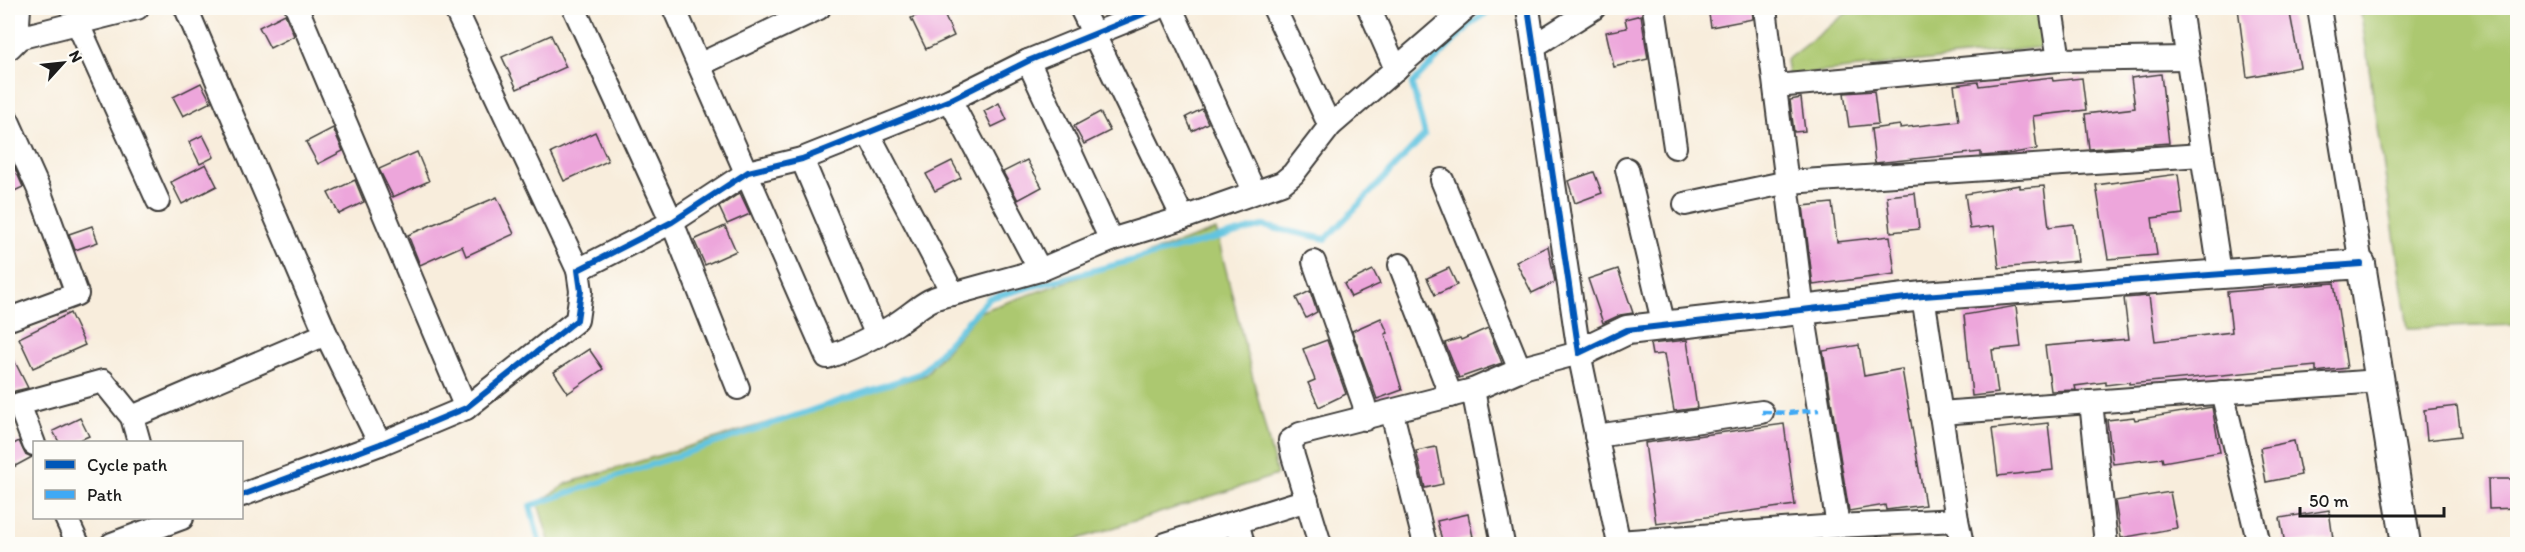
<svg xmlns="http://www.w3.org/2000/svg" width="2525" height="552" font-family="Itim,sans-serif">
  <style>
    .green { fill: #acc86f; stroke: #647246; stroke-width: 1.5 }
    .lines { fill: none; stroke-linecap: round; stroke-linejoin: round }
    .stream { stroke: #62c4e0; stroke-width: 6 }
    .building { fill: #eda6db }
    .minor-casing { stroke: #3d3b39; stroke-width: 26 }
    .tertiary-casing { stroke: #3d3b39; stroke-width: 32 }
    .minor { stroke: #fff; stroke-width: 22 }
    .tertiary { stroke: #fff; stroke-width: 28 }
    .quiet { stroke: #3fa9f5; stroke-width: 4.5; stroke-dasharray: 9 4.5; stroke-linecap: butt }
    .cycleway-casing { stroke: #fdfcf7; stroke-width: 10 }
    .cycleway { stroke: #0057b8; stroke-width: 6 }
  </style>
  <rect width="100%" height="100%" fill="#fdfcf7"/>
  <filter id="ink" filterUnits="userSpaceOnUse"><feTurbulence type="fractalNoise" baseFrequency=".0167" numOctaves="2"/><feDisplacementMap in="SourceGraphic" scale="12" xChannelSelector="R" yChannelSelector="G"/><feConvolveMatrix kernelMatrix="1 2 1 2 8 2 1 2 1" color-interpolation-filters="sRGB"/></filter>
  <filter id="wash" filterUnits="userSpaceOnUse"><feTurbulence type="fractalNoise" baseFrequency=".008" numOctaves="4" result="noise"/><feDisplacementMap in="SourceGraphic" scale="24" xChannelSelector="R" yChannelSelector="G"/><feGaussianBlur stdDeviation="1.35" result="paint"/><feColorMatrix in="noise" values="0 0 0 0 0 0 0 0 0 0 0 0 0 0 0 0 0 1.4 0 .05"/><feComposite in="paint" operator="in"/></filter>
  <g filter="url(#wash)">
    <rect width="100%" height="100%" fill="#f8eddc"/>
    <g class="green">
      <path d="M1853 8H2038L2043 47 1788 76 1786 60Z"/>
      <path d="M2360 8H2517V325L2408 328Z"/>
      <path d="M1216 230 1277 475 1063 544H550L538 503 568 483 925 375 979 312Z"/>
    </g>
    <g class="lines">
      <path class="stream" d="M540 544 530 506 921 373 989 298 1263 226 1326 239 1425 135 1412 84 1471 24 1493 8"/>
    </g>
    <g id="blocks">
      <g class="building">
        <path d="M933 8H941L954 36 926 49 911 18Z"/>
        <path d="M1708 8H1752L1753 19 1711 27Z"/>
        <path d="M2238 8H2289L2300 67 2247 77Z"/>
        <path d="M285 14 294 36 270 48 259 27Z"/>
        <path d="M1641 15 1648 59 1614 67 1606 32 1627 28 1625 19Z"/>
        <path d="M551 35 566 67 517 89 502 57Z"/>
        <path d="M2161 74 2169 143 2089 149 2085 114 2135 108 2131 78Z"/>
        <path d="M2052 77 2053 81 2082 78 2086 110 2033 116 2037 149 2008 154 1981 156V152L1875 163 1871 129 1900 125V128L1959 121 1954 85 1978 82 1979 86Z"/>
        <path d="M201 83 211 102 183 116 173 97Z"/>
        <path d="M1874 91 1878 124 1849 127 1844 93Z"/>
        <path d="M1801 98 1805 131 1794 132 1790 100Z"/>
        <path d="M999 103 1007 120 992 127 984 111Z"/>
        <path d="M1202 109 1208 123 1192 131 1186 117Z"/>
        <path d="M1100 112 1110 131 1084 144 1074 126Z"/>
        <path d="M333 128 343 151 318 164 306 142Z"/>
        <path d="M595 132 608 161 564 181 551 153Z"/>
        <path d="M203 135 214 157 200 164 189 142Z"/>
        <path d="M417 152 429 181 393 197 379 169Z"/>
        <path d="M1027 160 1042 187 1018 200 1003 172Z"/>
        <path d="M952 161 961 178 935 191 926 174Z"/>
        <path d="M13 164 23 187 8 194V167Z"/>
        <path d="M206 164 217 186 182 204 171 182Z"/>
        <path d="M1594 172 1602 193 1575 203 1568 181Z"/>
        <path d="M2178 174 2183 214 2152 218 2157 255 2108 259 2096 185Z"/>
        <path d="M355 180 364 202 339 214 328 193Z"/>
        <path d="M2020 185V188L2044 186 2049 227 2073 224 2078 261 1999 268 1994 226 1970 229 1965 194Z"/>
        <path d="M740 193 750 214 727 224 719 207Z"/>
        <path d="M1915 193 1919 229 1891 232 1887 196Z"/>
        <path d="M497 197 514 234 466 256 462 246 420 265 408 235Z"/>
        <path d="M1832 203 1837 242 1890 236 1895 274 1813 285 1803 206Z"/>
        <path d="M92 226 98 242 75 250 69 234Z"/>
        <path d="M725 226 736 251 705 265 694 240Z"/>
        <path d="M1548 246 1555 282 1532 293 1516 262Z"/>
        <path d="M1449 268 1457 285 1435 295 1427 278Z"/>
        <path d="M1618 269 1633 313 1620 315 1603 323 1588 279Z"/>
        <path d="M1373 270 1380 284 1351 297 1344 284Z"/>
        <path d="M2334 283 2347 368 2316 372V366L2129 384V382L2106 385V382L2075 386 2076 390 2051 391 2045 346 2129 339 2124 298 2149 296 2155 341 2232 332 2227 292Z"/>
        <path d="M1310 291 1317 312 1306 318 1296 298Z"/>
        <path d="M2016 306 2021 347 1992 350 1998 393 1972 396 1964 315Z"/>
        <path d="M70 313 85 345 33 368 19 338Z"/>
        <path d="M1381 318 1388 333 1385 334 1402 390 1377 399 1352 331Z"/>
        <path d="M1488 328 1502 363 1459 378 1445 343 1460 338 1461 340Z"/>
        <path d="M1327 340 1346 394 1319 407 1308 383 1315 380 1303 349Z"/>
        <path d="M1687 340 1697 408 1674 411 1664 354 1652 355 1650 344Z"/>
        <path d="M1859 345 1864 376 1902 369 1925 505 1886 510 1885 505 1849 511 1823 351Z"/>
        <path d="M8 348 28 388 15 391 8 398Z"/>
        <path d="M589 349 603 369 568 393 554 372Z"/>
        <path d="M2457 406 2461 436 2427 440 2424 410Z"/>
        <path d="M2212 407 2220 452 2163 462 2162 458 2113 464 2107 420 2134 417 2135 420Z"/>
        <path d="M80 418 89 436 75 442H59L53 431Z"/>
        <path d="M2048 423 2053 470 1998 476 1992 429Z"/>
        <path d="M1784 424 1795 505 1656 524 1645 443Z"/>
        <path d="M19 441 25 454 32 457 8 470V447Z"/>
        <path d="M2294 441 2301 475 2266 482 2260 448Z"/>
        <path d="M1436 447 1443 484 1425 488 1416 451Z"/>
        <path d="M2488 479H2517V508L2489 509Z"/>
        <path d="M2170 492 2177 528 2121 538 2115 501Z"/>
        <path d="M2329 510 2333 539 2285 544 2280 518Z"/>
        <path d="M1468 514 1473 537 1443 544 1437 521Z"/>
      </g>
    </g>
  </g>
  <g filter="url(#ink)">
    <use href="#blocks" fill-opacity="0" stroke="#3d3b39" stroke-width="1.5"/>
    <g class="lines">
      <defs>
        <g id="minor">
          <path d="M186 8 326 334 380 444"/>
          <path d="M297 8 466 408"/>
          <path d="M455 8 578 270"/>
          <path d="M574 8 672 222 738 388"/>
          <path d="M674 8 827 357C852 349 873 338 896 324 918 310 926 297 953 294"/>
          <path d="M1081 8 1183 218"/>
          <path d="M1171 8 1254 191"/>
          <path d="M1274 8 1330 126"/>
          <path d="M1369 8 1396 69"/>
          <path d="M1528 8 1579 353"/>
          <path d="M1654 8 1675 147"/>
          <path d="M2051 8 2059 60"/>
          <path d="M2180 8 2220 273"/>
          <path d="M2319 8 2361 264"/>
          <path d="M77 22 158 201"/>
          <path d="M14 39 137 8"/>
          <path d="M1534 46 1594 8"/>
          <path d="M1028 61 1111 240"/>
          <path d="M699 65 819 8"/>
          <path d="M1776 86 2059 60 2187 58"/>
          <path d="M950 100 1040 270"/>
          <path d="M8 121 39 190 77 294 12 318"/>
          <path d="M868 133 953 294 1040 270 1111 240 1183 218 1282 183 1293 174 1330 126 1466 8"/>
          <path d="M802 159 877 336"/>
          <path d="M1627 169 1664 326"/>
          <path d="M1442 180 1520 370"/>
          <path d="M1685 204 1788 182 2202 155"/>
          <path d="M1314 262 1364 404 1365 419"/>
          <path d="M1400 265 1451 396"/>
          <path d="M1923 296 1957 520"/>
          <path d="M1473 390 1503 544"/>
          <path d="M2222 392 2259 544"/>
          <path d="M2091 402 2106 544"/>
          <path d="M1392 413 1425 544"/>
          <path d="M1940 413 2379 381"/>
          <path d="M132 417 326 334"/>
          <path d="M1596 436 1762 412"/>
          <path d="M34 444 19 404 103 381 132 417 139 442"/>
          <path d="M242 495 380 444 466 408 577 320 581 291 578 270 672 222 748 172 802 159 950 100 1028 61 1158 8"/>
          <path d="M66 518 78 544"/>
          <path d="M1237 522 1243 544"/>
          <path d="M1838 526 1957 520 1962 544"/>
          <path d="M1618 542 1838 526 1803 311 1765 8"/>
          <path d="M112 544 182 518"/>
          <path d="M1166 544 1307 500"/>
          <path d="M1320 544 1293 456 1290 441 1300 434 1473 390 1526 367 1579 353 1619 544"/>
        </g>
        <g id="tertiary">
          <path d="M8 45 14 39 16 8"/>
          <path d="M1579 353 1627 330 1923 296 2361 264 2406 544"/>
        </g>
      </defs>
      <use href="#minor" class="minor-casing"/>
      <use href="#tertiary" class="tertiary-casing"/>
      <use href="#minor" class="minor"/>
      <use href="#tertiary" class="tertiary"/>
      <path class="quiet" d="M1762 412 1788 413 1819 410"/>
      <defs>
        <g id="cycleway">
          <path d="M1528 8 1579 353 1627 330 1923 296 2361 264"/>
          <path d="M242 495 380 444 466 408 577 320 581 291 578 270 672 222 748 172 802 159 950 100 1028 61 1158 8"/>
        </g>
      </defs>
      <use href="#cycleway" class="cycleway-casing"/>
      <use href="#cycleway" class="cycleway"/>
    </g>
  </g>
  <rect width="2525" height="552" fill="none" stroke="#fdfcf7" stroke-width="30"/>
  <rect x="33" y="441" width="210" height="78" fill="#fdfcf7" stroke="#a3a29f" stroke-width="1.5"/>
  <rect x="45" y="460" width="30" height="9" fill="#0057b8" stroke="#a3a29f" stroke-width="1.5"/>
  <text x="87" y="471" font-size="18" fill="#1c1c1c">Cycle path</text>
  <rect x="45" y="490" width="30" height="9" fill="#3fa9f5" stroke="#a3a29f" stroke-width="1.5"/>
  <text x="87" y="501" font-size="18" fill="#1c1c1c">Path</text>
  <g transform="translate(63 63) rotate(63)" stroke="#fdfcf7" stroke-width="4.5" paint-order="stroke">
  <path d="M0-4.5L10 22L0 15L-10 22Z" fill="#1c1c1c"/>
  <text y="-9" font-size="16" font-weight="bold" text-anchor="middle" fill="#1c1c1c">N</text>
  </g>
  <path d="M2300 507v9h144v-9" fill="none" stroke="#1c1c1c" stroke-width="3"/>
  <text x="2309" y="507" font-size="18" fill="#1c1c1c" stroke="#fdfcf7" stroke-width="4.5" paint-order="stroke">50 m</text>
</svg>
